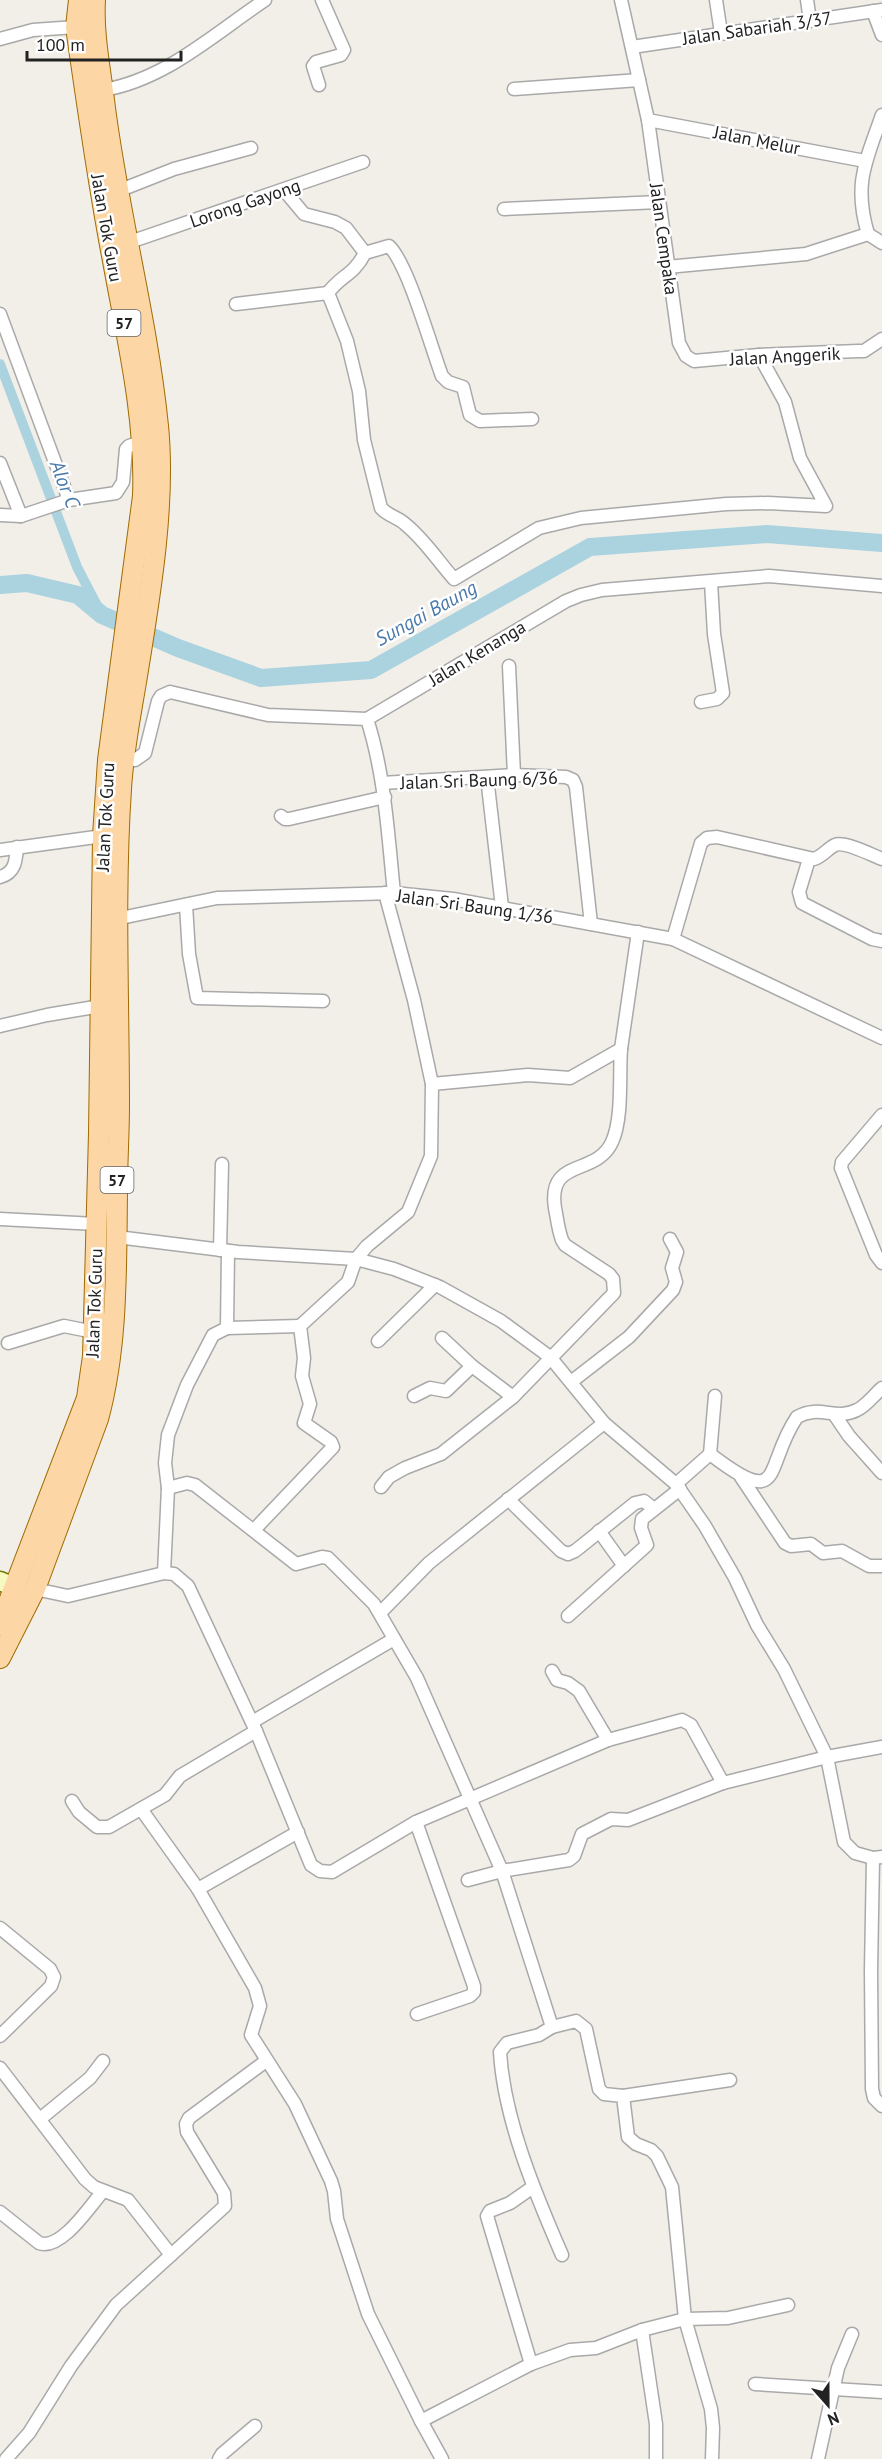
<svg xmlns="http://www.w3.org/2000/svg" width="882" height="2459" font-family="'PT Sans',sans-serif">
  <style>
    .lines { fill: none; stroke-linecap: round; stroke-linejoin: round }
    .canal { stroke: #aad3df; stroke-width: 10 }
    .river { stroke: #aad3df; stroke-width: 18 }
    .street-casing { stroke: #a9a9a9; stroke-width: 15 }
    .secondary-casing { stroke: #707d05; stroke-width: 21 }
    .primary-casing { stroke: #a06b00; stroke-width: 22 }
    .street { stroke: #fff; stroke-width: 12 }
    .secondary { stroke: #f7fabf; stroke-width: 18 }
    .primary { stroke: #fcd6a4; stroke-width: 20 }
    .labels { text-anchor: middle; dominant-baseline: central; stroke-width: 5; stroke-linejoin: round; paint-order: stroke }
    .shield { fill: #fff; stroke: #646464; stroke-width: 1.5 }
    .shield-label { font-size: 16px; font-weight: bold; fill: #222 }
    .street-label { font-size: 18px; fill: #222; stroke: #fff }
    .water-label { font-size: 20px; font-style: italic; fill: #4a7aab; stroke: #fff }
  </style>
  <rect width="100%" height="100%" fill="#f2efe9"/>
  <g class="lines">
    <path class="canal" d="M0 364 77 567 102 615"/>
    <path class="river" d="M0 585 27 583 78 595 102 615 178 648 261 678 371 670 590 547 767 534 882 543"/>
    <defs>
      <g id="street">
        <path d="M621 0 648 120 679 343 686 356 694 361 759 355 858 351H864L882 339"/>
        <path d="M716 0 721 33"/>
        <path d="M807 0 810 21"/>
        <path d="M873 11 882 35"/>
        <path d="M0 39 33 30 76 27"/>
        <path d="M632 47 882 10"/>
        <path d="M319 85 313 66 316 62 341 55 344 50 322 0"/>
        <path d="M514 89 639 80"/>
        <path d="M103 90C165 80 214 34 265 0"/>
        <path d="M648 120 865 161"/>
        <path d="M284 190 304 214 335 222 346 228 365 253"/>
        <path d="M118 191 174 169 251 148"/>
        <path d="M504 209 659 202"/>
        <path d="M868 234C853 184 866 161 882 115"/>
        <path d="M868 234 882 243"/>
        <path d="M127 243 363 162"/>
        <path d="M667 267 806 254 868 234"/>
        <path d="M236 304 328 293"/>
        <path d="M0 314 69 500"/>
        <path d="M532 419 480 421 470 415 463 387 448 382 442 376C431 347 408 264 389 246L365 253C353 276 341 275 328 293L347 341 359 391 364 440 381 508C388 516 398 517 405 524 424 539 438 561 454 579L539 528 581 518 726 504 768 503 826 506 800 458 785 402 759 355"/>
        <path d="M0 463 21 516"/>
        <path d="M0 515 21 516 69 500 116 493 123 482 126 449 129 446 143 441"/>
        <path d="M509 666 514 775"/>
        <path d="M701 702 717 699 723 693 714 634 711 582"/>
        <path d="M367 719C385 775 388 835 394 893"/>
        <path d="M124 756 135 760 145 753 158 701 161 696 170 692 268 715 367 719 566 601 581 595 602 590 769 576 882 586"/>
        <path d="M487 777 502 907"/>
        <path d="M382 783 514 775 566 777 573 780 576 787 591 924"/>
        <path d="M281 816 285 819H289L385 797"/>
        <path d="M0 850 103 836"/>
        <path d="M809 859 799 892 802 903 872 939 882 941"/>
        <path d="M0 877C15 873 16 861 17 847"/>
        <path d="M186 905 189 954 197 998 323 1001"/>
        <path d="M116 919 217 898 394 893 453 899 673 939 882 1038"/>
        <path d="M673 939 701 843 707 838 717 837 814 859C823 856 827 849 835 845 844 841 872 855 882 859"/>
        <path d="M0 1026 47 1015 101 1006"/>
        <path d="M432 1084 528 1075 570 1078 621 1049 638 932"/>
        <path d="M882 1115 842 1162 841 1168 876 1255 882 1263"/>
        <path d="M0 1219 96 1224"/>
        <path d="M117 1237 238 1252 356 1259 394 1269 440 1287 501 1321 550 1357 604 1423 676 1484 705 1526 735 1578 757 1625 784 1669 827 1757 882 1747"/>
        <path d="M220 1250 222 1164"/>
        <path d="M227 1328 300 1326"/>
        <path d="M442 1338 472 1366 513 1397"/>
        <path d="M378 1341 435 1285"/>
        <path d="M8 1343 64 1326 94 1332"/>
        <path d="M571 1382 629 1337 673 1290 676 1282 672 1268 677 1252 670 1239"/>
        <path d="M414 1396 430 1388 446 1391 472 1366"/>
        <path d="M834 1414 849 1436 882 1473"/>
        <path d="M710 1454 715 1396"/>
        <path d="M741 1477 785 1543 791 1546 811 1544 823 1553 842 1551 869 1566H882"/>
        <path d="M676 1484 710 1454C786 1512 763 1467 797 1417 820 1404 835 1421 857 1410 866 1406 874 1395 882 1388"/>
        <path d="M381 1487 389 1477 405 1468 441 1454 513 1397 614 1293 613 1279 609 1274 565 1245 562 1240C558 1229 557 1218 555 1208 547 1157 596 1177 612 1142 623 1118 619 1076 621 1049"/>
        <path d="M168 1488 187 1483 195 1485 296 1564 322 1557 328 1558 374 1604 417 1678 502 1871 569 1860 574 1856 582 1834 611 1819 628 1820 723 1783"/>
        <path d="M508 1499 561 1551 568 1554 575 1551 635 1503 644 1501 654 1509"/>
        <path d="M254 1530 333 1447 331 1442 304 1423 310 1404 302 1376 304 1358 300 1326 348 1282 356 1259 367 1246 408 1212 431 1156 432 1084 414 1000 385 893"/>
        <path d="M599 1531 624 1566"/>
        <path d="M164 1573 168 1488 165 1463 168 1435 187 1385 213 1335 227 1328 228 1251"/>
        <path d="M35 1589 68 1596 164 1573 174 1574 188 1586 256 1731 180 1776 165 1795 109 1827H97L79 1812 72 1801"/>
        <path d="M380 1613 429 1563 604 1423"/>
        <path d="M568 1616 647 1545 641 1528 642 1519 680 1489"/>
        <path d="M552 1671 557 1680 568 1683 579 1691 608 1740"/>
        <path d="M252 1722 394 1639"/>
        <path d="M256 1731 311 1865 320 1871 332 1872 416 1822 608 1740 682 1720 691 1725 723 1783 827 1757 844 1842 855 1853 873 1858"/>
        <path d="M141 1809 198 1889 255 1988 260 2006 251 2035 295 2104 331 2181 334 2191 337 2219 368 2314 421 2421 442 2459"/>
        <path d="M416 1822 474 1986V1992L470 1996 417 2014"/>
        <path d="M882 1857 873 1858 871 1971 872 2089 874 2098 882 2106"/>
        <path d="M468 1880 502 1871 552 2027"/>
        <path d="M198 1889 298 1832"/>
        <path d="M0 1928 50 1969 54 1977 51 1986 0 2036"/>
        <path d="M0 2068 85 2179 94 2187 128 2200 171 2255"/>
        <path d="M623 2096 730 2080"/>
        <path d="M40 2119 90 2078 103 2061"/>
        <path d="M0 2212 39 2243C61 2251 90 2206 103 2191"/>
        <path d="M562 2255C535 2193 504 2119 500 2052L507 2043 539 2035 552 2027 576 2021 586 2029 599 2089 604 2094 623 2096 628 2137 636 2144 651 2150 657 2156 672 2187 685 2319 711 2409 713 2428 712 2459"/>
        <path d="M642 2330 656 2424V2459"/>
        <path d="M531 2364 487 2216 490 2211 510 2203 533 2187"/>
        <path d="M755 2384 882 2392"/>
        <path d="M421 2421 531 2364 570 2350 596 2348 642 2330 685 2319 728 2318 788 2305"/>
        <path d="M6 2459 29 2433 71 2366 116 2305 225 2206 224 2193 187 2132 186 2124 189 2118 266 2061"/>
        <path d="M219 2459 222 2454 255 2426"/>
        <path d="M818 2459 838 2368 852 2334"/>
      </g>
      <path id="secondary" d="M0 1581 14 1587"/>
      <g id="primary">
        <path d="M0 1625 87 1398 93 1356 99 1133 103 836 108 760 143 496C146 417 127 339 113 261 98 183 87 105 76 27L79 0"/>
        <path d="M0 1658 35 1589 98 1419C118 1346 116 1266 117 1191 117 1162 119 1133 119 1105 119 999 114 894 121 789 123 753 130 718 136 682 149 602 166 506 158 426 147 316 117 209 104 100 100 67 93 33 95 0"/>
      </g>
    </defs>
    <use href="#street" class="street-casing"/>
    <use href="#secondary" class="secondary-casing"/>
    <use href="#primary" class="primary-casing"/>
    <use href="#street" class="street"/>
    <use href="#secondary" class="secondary"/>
    <use href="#primary" class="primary"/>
  </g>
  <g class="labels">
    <g class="shield">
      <rect x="107.5" y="310" width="33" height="26" rx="4.5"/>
      <rect x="100.5" y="1167" width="33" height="26" rx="4.5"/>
    </g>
    <g class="shield-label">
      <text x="124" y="323">57</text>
      <text x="117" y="1180">57</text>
    </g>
    <g class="street-label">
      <text transform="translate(757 28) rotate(-8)">Jalan Sabariah 3/37</text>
      <text transform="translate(757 140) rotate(11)">Jalan Melur</text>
      <text transform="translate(245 203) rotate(-19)">Lorong Gayong</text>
      <text transform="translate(107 228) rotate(80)">Jalan Tok Guru</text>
      <text transform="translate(664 239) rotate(82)">Jalan Cempaka</text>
      <text transform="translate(785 356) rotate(-3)">Jalan Anggerik</text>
      <text transform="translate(477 653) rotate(-31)">Jalan Kenanga</text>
      <text transform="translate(479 780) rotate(-2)">Jalan Sri Baung 6/36</text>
      <text transform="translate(105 817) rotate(-87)">Jalan Tok Guru</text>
      <text transform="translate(475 906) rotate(8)">Jalan Sri Baung 1/36</text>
      <text transform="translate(94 1303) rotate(-88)">Jalan Tok Guru</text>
    </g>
    <g class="water-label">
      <text transform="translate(65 484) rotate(69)">Alor C</text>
      <text transform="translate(426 613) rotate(-29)">Sungai Baung</text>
    </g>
  </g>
  <g transform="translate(828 2405) rotate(159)" stroke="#ffffff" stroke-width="4.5" paint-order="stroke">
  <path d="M0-4.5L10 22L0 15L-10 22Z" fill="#222222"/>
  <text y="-9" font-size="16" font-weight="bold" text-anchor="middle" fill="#222222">N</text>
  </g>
  <path d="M27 51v9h154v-9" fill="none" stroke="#222222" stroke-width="3"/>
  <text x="36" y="51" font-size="18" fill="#222222" stroke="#ffffff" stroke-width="4.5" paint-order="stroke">100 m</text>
</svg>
